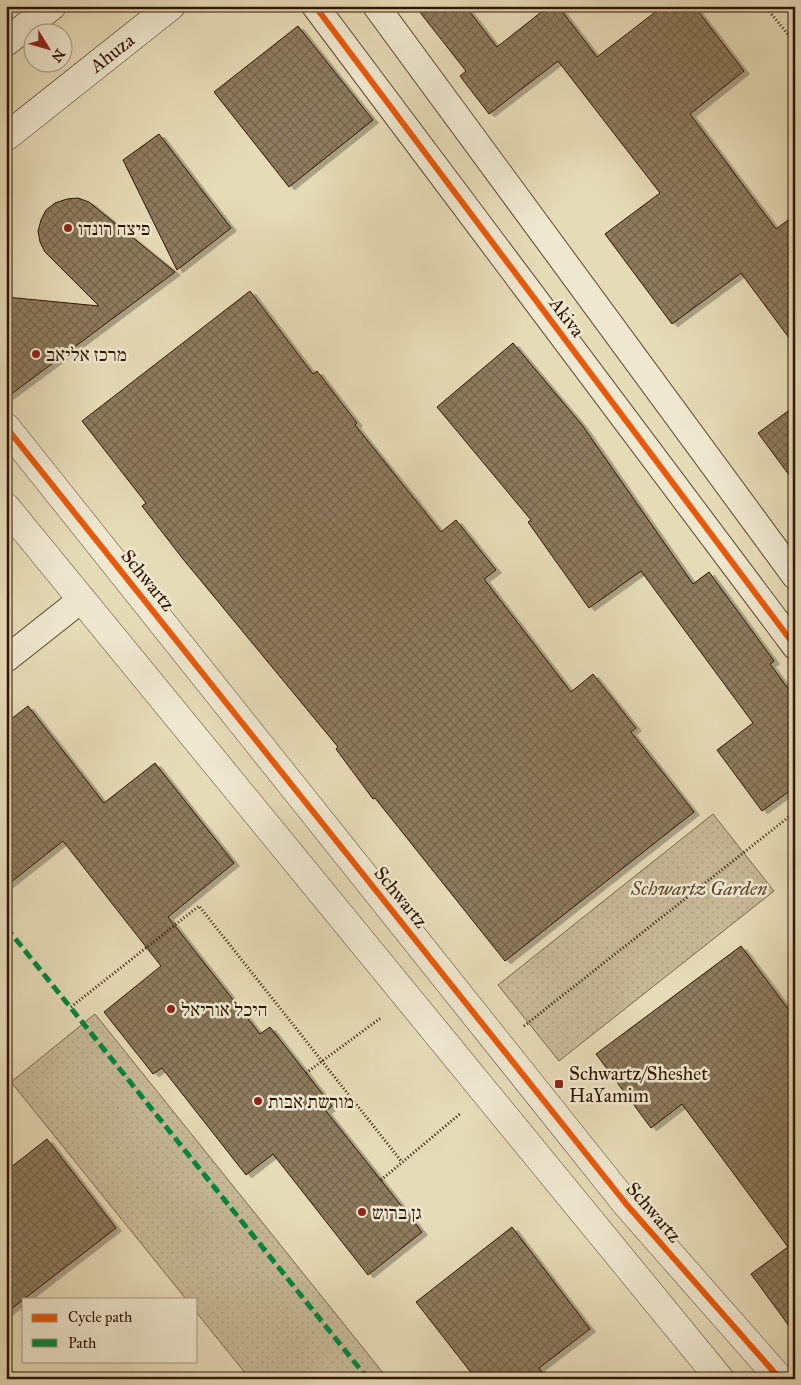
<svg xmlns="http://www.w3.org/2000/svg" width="801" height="1385" font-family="'IM FELL Great Primer','Frank Ruhl Libre',serif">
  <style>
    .park { fill: url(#park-dots); stroke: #7b674c }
    .building { fill: url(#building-cross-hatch); stroke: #2f1500; filter: url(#shadow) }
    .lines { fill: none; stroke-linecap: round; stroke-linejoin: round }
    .minor-casing { stroke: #5d462e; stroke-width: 28 }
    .tertiary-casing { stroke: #5d462e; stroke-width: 29 }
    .secondary-casing { stroke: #2f1500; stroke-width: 29 }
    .path { stroke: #2f1500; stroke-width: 3; stroke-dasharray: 1 2.5; stroke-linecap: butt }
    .minor { stroke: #efe8d0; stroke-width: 26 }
    .tertiary { stroke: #efe8d0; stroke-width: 28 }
    .secondary { stroke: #efe8d0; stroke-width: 28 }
    .quiet { stroke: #00873e; stroke-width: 5; stroke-dasharray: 10 5; stroke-linecap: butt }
    .cycleway-casing { stroke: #efe8d0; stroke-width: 9 }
    .cycleway { stroke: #e8590c; stroke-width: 6 }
    .poi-dot { fill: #8f2418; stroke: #efe8d0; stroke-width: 2 }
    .labels { text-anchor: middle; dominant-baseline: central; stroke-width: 5; stroke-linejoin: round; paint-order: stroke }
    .street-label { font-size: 19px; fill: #2f1500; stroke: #efe8d0 }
    .poi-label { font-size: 19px; fill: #2f1500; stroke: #efe8d0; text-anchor: start }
    .park-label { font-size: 19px; font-style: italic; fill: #5d462e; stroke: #efe8d0 }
  </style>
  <defs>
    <pattern id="park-dots" width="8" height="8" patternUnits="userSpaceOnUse" patternTransform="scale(1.25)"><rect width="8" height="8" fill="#c7b998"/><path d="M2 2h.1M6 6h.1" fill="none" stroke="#ab9e81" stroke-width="1.8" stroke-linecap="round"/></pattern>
    <pattern id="building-cross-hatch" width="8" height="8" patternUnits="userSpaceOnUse" patternTransform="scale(1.25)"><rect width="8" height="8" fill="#8e7c5f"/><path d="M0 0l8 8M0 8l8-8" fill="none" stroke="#74644c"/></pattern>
    <filter id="shadow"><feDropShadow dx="5.5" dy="3" stdDeviation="0" flood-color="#0004"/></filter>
  </defs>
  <rect width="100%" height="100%" fill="#e6dbb7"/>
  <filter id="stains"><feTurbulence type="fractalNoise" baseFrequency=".004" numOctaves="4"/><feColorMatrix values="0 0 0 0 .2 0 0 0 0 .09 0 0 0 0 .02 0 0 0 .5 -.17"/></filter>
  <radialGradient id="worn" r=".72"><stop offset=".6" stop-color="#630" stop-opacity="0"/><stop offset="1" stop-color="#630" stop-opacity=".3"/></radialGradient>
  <g class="park">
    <path d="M713 814 774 891 559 1061 498 985Z"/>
    <path d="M95 1014 388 1379H250L196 1312V1299H186L11 1082Z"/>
  </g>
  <g class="building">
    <path d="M415 6H465L497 47 549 6H558L597 57 663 6H694L744 71 690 114 776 229 795 215V346L741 273 672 324 605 234 660 193 558 61 489 114 460 76 466 71Z"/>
    <path d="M298 26 373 120 289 187 214 92Z"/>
    <path d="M159 134 231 228 177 270 123 160Z"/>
    <path d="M78 198 89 202 175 272 6 398V297L99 306 45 252 40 242 38 231 41 220 46 210 55 203 67 199Z"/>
    <path d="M250 291 313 374 317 371 357 423 355 425 441 532 456 520 496 570 484 579 571 692 593 674 636 728 631 732 694 812 505 961 375 798 373 799 336 749 338 747 183 559 142 506 146 503 82 421Z"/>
    <path d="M513 343 582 425 693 584 709 572 774 661 770 664 795 698V787L762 811 717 750 753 723 641 571 589 608 528 522 531 520 437 407Z"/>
    <path d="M795 406V483L758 433Z"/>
    <path d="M28 706 104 803 155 763 234 863 168 917 260 1034 270 1027 332 1106 326 1111 422 1232 368 1275 273 1154 246 1175 162 1068 153 1074 104 1012 161 966 63 841 6 886V723Z"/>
    <path d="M741 946 795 1018V1334L751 1274 788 1247 682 1104 651 1128 596 1054Z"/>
    <path d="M47 1139 116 1228 6 1313V1171Z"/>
    <path d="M512 1227 590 1329 539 1368 547 1379H476L416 1302Z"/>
  </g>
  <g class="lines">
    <defs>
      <g id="minor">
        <path d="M315 6 795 646"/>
        <path d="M376 6 795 576"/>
        <path d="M6 659 82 599"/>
      </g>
      <g id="tertiary">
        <path d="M6 427 627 1205 780 1379"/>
        <path d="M6 507 720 1379"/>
      </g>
      <g id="secondary">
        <path d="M6 42 52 6"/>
        <path d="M6 137 171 6"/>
      </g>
    </defs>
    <use href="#minor" class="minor-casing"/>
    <use href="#tertiary" class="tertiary-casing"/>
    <use href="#secondary" class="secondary-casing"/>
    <g class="path">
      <path d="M765 6 795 43"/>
      <path d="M71 1007 199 906 402 1162"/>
      <path d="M524 1026 795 812"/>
      <path d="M306 1073 382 1017"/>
      <path d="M381 1180 461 1113"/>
    </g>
    <use href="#minor" class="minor"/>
    <use href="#tertiary" class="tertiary"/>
    <use href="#secondary" class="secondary"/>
    <path class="quiet" d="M6 927 368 1379"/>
    <defs>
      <g id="cycleway">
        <path d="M315 6 795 646"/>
        <path d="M6 427 627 1205 780 1379"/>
      </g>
    </defs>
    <use href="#cycleway" class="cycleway-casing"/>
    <use href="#cycleway" class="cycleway"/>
  </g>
  <g class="poi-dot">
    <circle cx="68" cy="228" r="5"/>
    <circle cx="36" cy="354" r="5"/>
    <circle cx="171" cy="1009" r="5"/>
    <rect x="554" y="1079" width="10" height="10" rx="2.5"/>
    <circle cx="258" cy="1101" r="5"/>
    <circle cx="362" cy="1212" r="5"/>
  </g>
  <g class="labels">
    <g class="street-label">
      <text transform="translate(112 53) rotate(-38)">Ahuza</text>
      <text transform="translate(567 317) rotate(53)">Akiva</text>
      <text transform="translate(148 580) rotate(51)">Schwartz</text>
      <text transform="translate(401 897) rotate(51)">Schwartz</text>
      <text transform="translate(654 1212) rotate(49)">Schwartz</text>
    </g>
    <g class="poi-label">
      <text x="78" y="228">פיצה רונדו</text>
      <text x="46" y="354">מרכז אליאב</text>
      <text x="181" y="1009">היכל אוריאל</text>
      <text x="569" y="1073">Schwartz/Sheshet<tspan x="569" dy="22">HaYamim</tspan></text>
      <text x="268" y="1101">מורשת אבות</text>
      <text x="372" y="1212">גן ברוש</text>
    </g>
    <g class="park-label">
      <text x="699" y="888">Schwartz Garden</text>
    </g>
  </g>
  <rect width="801" height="1385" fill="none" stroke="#e6dbb7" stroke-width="25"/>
  <rect x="8" y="8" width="786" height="1370" fill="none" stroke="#2f1500" stroke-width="2.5"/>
  <rect x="12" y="12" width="776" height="1360" fill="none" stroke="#2f1500"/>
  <rect x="22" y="1298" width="175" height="65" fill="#efe8d0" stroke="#a2947d"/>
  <rect x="32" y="1314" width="25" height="8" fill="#e8590c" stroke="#a2947d"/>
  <text x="68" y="1322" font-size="15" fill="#2f1500">Cycle path</text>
  <rect x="32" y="1339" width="25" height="8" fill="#00873e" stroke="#a2947d"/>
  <text x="68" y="1348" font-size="15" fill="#2f1500">Path</text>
  <g transform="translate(48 48) rotate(127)"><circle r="24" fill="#efe8d0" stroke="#a2947d"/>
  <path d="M0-4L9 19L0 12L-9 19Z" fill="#8f2418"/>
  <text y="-8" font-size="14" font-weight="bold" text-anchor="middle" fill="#2f1500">N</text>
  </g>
  <rect width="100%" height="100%" filter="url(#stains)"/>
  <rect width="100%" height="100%" fill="url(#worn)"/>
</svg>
